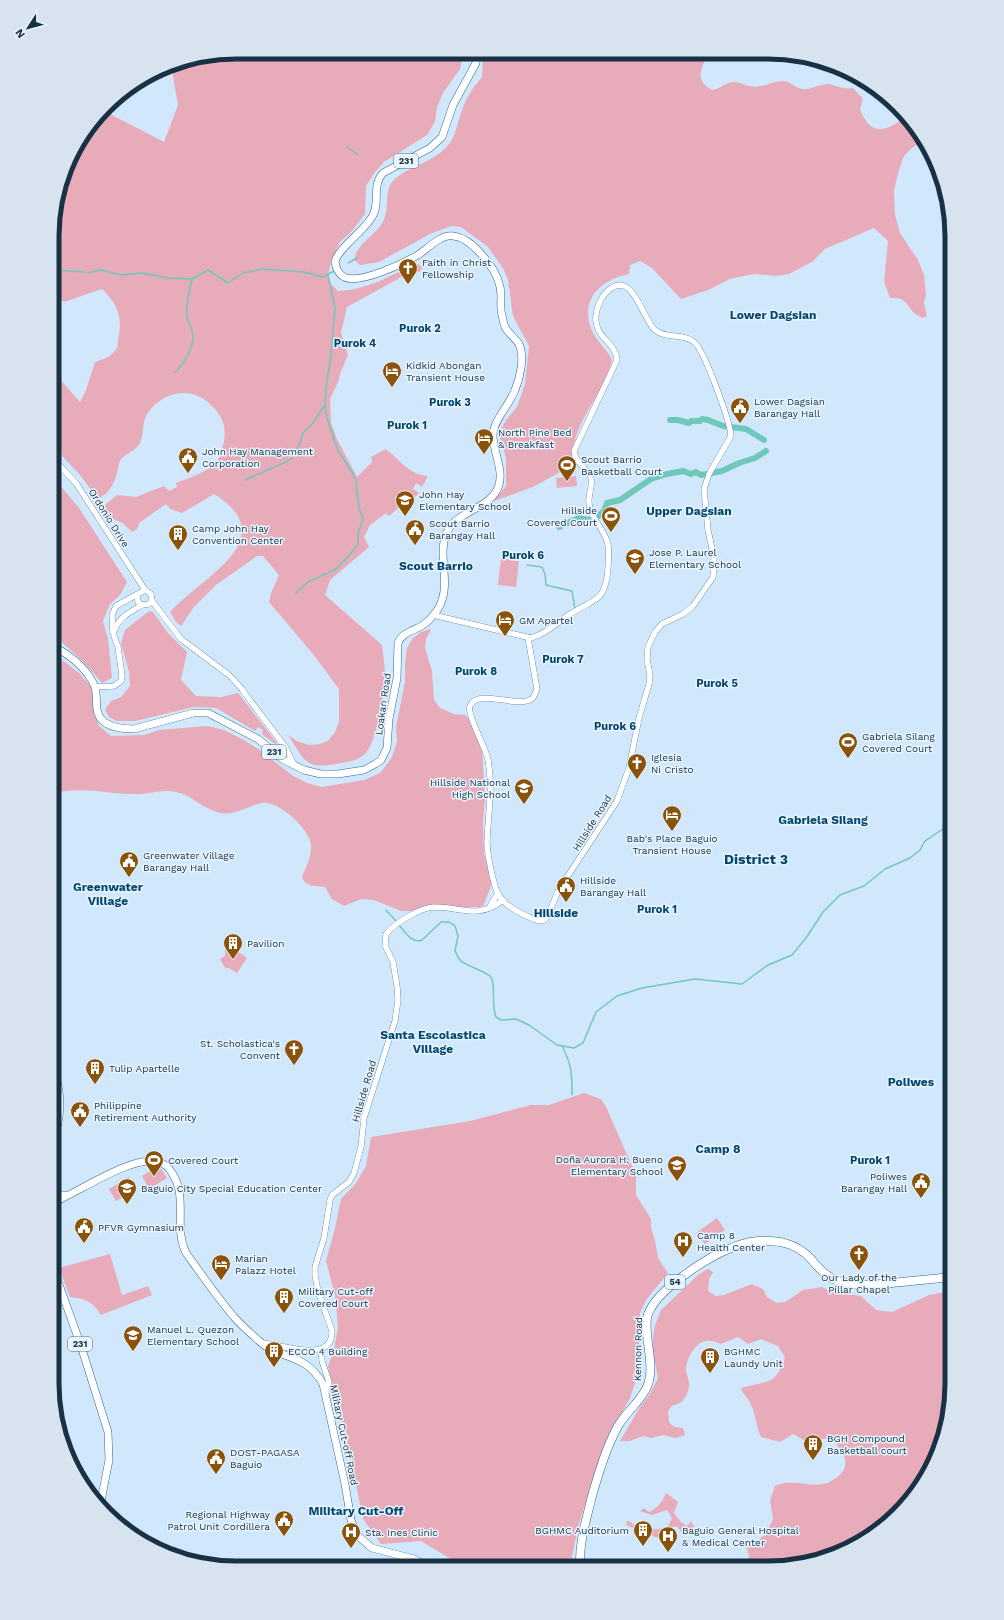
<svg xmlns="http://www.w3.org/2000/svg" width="1004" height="1620" font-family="'Work Sans',sans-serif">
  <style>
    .green { fill: #e7abb9 }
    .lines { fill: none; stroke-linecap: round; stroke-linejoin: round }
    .stream { stroke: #70c8bb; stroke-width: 1.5 }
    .canal { stroke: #70c8bb; stroke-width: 6 }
    .minor-casing { stroke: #2c6792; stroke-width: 6 }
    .major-casing { stroke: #2c6792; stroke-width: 8 }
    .highway-casing { stroke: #2c6792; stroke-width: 9 }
    .minor { stroke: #fff; stroke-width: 5.5 }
    .major { stroke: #fff; stroke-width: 7 }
    .highway { stroke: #fff; stroke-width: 8 }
    .labels { text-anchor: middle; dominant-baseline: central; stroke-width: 3; stroke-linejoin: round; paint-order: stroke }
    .shield { fill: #e8f4fe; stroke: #566c7c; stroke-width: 1 }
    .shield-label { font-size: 9px; font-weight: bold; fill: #183144 }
    .poi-label { font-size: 10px; fill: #183144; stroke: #e8f4fe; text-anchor: start }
    .street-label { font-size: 10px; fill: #183144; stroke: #e8f4fe }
    .neighbourhood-label { font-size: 11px; font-weight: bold; fill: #034771; stroke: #e8f4fe }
    .quarter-label { font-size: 12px; font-weight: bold; fill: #034771; stroke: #e8f4fe }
    .district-label { font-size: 14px; font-weight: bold; fill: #034771; stroke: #e8f4fe }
    .rim { fill: none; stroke: #183144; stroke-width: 5 }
  </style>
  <rect width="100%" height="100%" fill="#d1e8fc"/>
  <g class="green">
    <path d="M236 52 464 53 460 69 443 93 437 107 435 122 427 135 384 162 375 172 366 186 365 214 352 231 340 242 331 261 328 276 331 284 338 291C372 289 388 275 418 264L423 268 419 272 407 274 347 307 341 333 348 355 340 374 339 380 330 399 331 423 337 439 357 477 372 462 371 457 386 449C399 459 409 475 428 476L422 487 416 483 413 489 419 493 412 500 410 498 389 516 386 513 370 525 364 537 369 547 330 580 325 595 382 645C383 655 385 665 385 675 384 693 377 742 365 754 358 761 346 762 336 764 304 770 304 759 288 735L297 741 309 745 320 744 328 741 335 732 339 722V689L313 654 269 602 271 593 279 575 263 556H257L216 585 193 608 181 626 176 622 170 612C199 579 286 539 214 494L182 513 170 509 166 504 139 523 137 529 132 532 123 523 102 514 99 510 117 495 136 497 164 486 169 491 177 487 176 483C189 478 204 473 215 464 218 462 219 457 220 454 230 431 224 414 205 400 186 386 160 394 147 414 142 421 144 435 140 443 137 450 126 453 121 459 118 464 118 470 116 476 113 487 107 494 98 499L80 475 53 446V377L57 376 80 402 86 390 95 362C103 359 112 357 116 349 118 347 118 342 118 340 123 318 118 304 102 289L64 302 53 295 54 212 71 155 104 111 164 142 178 105 171 65Z"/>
    <path d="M483 53H710C704 61 696 75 704 84 706 87 710 88 712 90 719 89 723 85 729 83 738 80 742 85 750 86 761 89 772 81 783 81 791 81 794 88 802 89 811 90 822 83 829 84 839 86 844 90 853 88L863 99 860 110C873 138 884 131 907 117L914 124 925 143 923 142 913 147 904 156 898 173 894 191 895 215 900 233 918 260 924 275 926 295 924 303 927 316 923 318C920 316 916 315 914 313 905 303 906 297 890 298L884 282 888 241 874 228 825 249 812 262 789 274 776 276 754 274 739 277 730 279 708 290 681 299 652 268 640 261 630 265 629 274C599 280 578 301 593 333 598 343 607 349 612 360 604 397 568 425 573 465L533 487 494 501 506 486V458L500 439 502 427 509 416 517 407 525 384 529 346 513 316 508 280 503 268 488 247 461 227 451 226 430 234 379 262 360 265 354 260C358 241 378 235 384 219 390 206 383 189 395 179 411 165 435 162 449 144 456 135 457 124 461 113 465 100 473 87 482 77Z"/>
    <path d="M576 476 577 486 557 488 556 478Z"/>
    <path d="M53 477 79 508 127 582 120 595 110 604 103 621 108 639 112 678 102 683C86 664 74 651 53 636Z"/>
    <path d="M501 558 519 561 516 587 498 585Z"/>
    <path d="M149 611 153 612 168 633 187 652 181 680 196 696 221 697 238 693 277 743 275 744 262 734 263 730 258 727 255 731 216 708 194 707 135 721H117L109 717 105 710 111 701 121 697 130 686 129 672 121 643 125 630Z"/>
    <path d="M431 629 426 639 425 648 432 671 434 700 440 708 454 714 465 715 471 721 482 748 485 799 483 822 484 854 492 880 490 889 483 906 479 907 424 908 410 911H401L374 900 361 899 344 906 332 899 325 887C317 886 305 887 302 877 306 866 312 857 311 845 309 829 283 805 267 803 255 801 238 816 220 813 203 809 192 795 176 792 164 789 153 793 140 794 111 795 81 785 53 794V656L65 662 80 674 91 687 98 725 111 736 144 735 159 730 207 726 224 730 242 739 257 748 293 776 307 783 322 787 364 780 380 773 391 759 397 742 396 727 405 682V665L407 648 413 638 421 632Z"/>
    <path d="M225 946H230L247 958 237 973 229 968H225L220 959 225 956Z"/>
    <path d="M584 1093 601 1099 606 1107 636 1175V1195L651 1219V1228L655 1240 658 1258 668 1273 646 1300 640 1313 639 1342 641 1365 630 1398 617 1422 592 1484 579 1523 571 1561V1567H464L421 1541 381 1544 363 1519 348 1445 335 1398 328 1366 334 1350 338 1327 335 1295 326 1261 335 1228 341 1199 356 1183 366 1166 371 1137 470 1121 531 1105H549Z"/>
    <path d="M159 1166 167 1178 149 1189 142 1176Z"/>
    <path d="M129 1177 136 1190 116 1201 109 1189Z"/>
    <path d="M717 1218 725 1230 705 1244 696 1233Z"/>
    <path d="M110 1254 122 1295 148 1286 152 1295 101 1315C92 1301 86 1299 70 1297L59 1268Z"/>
    <path d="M708 1269 713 1272 709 1279 708 1291 716 1296 724 1295 752 1284 763 1289 767 1297 777 1303 785 1302 803 1290 822 1287 832 1292 861 1296 876 1310 892 1312 929 1295 945 1292 952 1294V1396L938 1454 914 1496 880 1530 838 1554 768 1568H748L747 1566 749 1557 746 1542H757L766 1533 773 1519 770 1500 775 1486C793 1478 805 1487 823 1484 827 1484 831 1481 834 1479 849 1471 848 1458 838 1446 826 1432 821 1442 807 1442L793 1434 780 1442 761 1437C756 1426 756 1415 751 1405 749 1398 743 1395 741 1388 765 1381 777 1386 785 1357L778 1346 761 1339 748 1344 738 1337 721 1344C716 1342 711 1340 706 1341 694 1343 686 1360 686 1371 687 1376 690 1381 689 1387 688 1393 685 1399 680 1403L672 1406 668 1411C669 1424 669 1427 683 1428L685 1435 675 1438 663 1435 651 1438 643 1436 630 1441H620L640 1407 650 1394 658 1378 653 1352V1337L655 1325 661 1310 699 1274Z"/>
    <path d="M666 1493 678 1502 674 1513 681 1522 687 1526 691 1521 694 1526 690 1532 686 1534 681 1532 677 1526 669 1528 664 1533 663 1539 659 1538 636 1531V1529L626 1525 627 1521H629L637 1527 650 1530 665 1528 668 1526 672 1518 667 1510 652 1515 640 1511 644 1508 649 1512C658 1508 662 1502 666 1493Z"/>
  </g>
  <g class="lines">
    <g class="stream">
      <path d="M347 147 358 155"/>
      <path d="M348 263 357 258"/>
      <path d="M53 270 85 272"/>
      <path d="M88 273 101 270 121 275 142 273 168 278 192 279 208 270 228 283 243 273 262 269 304 272 323 277 334 271"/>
      <path d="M175 372C183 366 194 347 193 336 193 329 188 323 187 316 185 304 190 290 192 279"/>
      <path d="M245 480 286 462 292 458 300 443 303 433 313 423 324 406"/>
      <path d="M527 565 542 567 545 574 546 585 572 591 575 609"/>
      <path d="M296 593 308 582 336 569 347 558 358 544V533L363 519 359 508 356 482 352 472 338 451 327 418 325 405 326 387 331 356 335 308 328 275"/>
      <path d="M386 910 397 922"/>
      <path d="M399 925C405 932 412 944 422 940L441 922H449L455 926 458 936 455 951C457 954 458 959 461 961 467 966 489 973 491 977 496 986 491 1005 496 1017L501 1020 516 1019 529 1025 557 1045 574 1048 583 1043 596 1012 617 996 642 988 695 979 742 984 768 965 792 955 806 938 823 912 840 895 864 886 885 869 910 858 920 850 925 841 952 823"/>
      <path d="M562 1046C572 1065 572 1074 572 1095"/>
    </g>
    <g class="canal">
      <path d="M670 420H678L689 423 691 421H700L702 419 708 420 723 426 746 429 764 440"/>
      <path d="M598 516 604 511 607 503 620 500 651 479 667 474 683 471 691 474 696 472 701 475 722 471 739 463 755 458 766 451"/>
      <path d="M559 527 579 518 588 520 594 518"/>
    </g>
    <defs>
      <g id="minor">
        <path d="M53 459 76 483 145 590 151 594 152 601 181 639 229 675 242 689"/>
        <path d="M137 595 138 602 142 605 149 604 152 601"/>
        <path d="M433 615 531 638C545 634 556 624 567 616 593 598 605 605 608 569 608 560 610 549 607 541 603 528 590 517 589 503 588 494 593 486 591 478 588 467 575 464 574 451L617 360C616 342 593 337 596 315 597 306 602 295 610 289 633 271 643 320 655 330 666 339 682 333 693 341 704 348 730 422 731 436L709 474 704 489 708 530 714 558 713 577 693 606 683 614 662 624 655 632 648 647 647 659 650 675 649 684 639 718 629 768 617 801 558 891 548 916 544 920 539 921C528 917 513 910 504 902 496 894 495 885 492 875 490 864 487 853 487 842 488 815 493 787 488 760 486 748 466 713 470 706 478 687 519 710 533 698L537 689 528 638"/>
        <path d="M114 631C119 617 130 612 142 605"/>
        <path d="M95 687 114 686 121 681 122 676 118 647 113 633 112 615 116 606 145 590"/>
        <path d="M243 691 286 748 294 765"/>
        <path d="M489 908 498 893"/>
        <path d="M262 1343C281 1344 333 1365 332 1331L318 1291 315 1275V1267L324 1238 330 1200 332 1195 349 1182 354 1173 361 1147 364 1118 395 1021 398 1000 397 986 393 962 385 945 386 934C395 923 419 908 434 907 462 907 477 920 503 900"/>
        <path d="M321 1349 322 1361 329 1382 326 1392"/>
      </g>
      <g id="major">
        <path d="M53 646C70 655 87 668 95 687 97 694 96 702 97 709 99 727 120 729 134 729L193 713H208L258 739 282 759 304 770 321 774H338L364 770 375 764 381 760 387 748 389 719 397 678 398 643C402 632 414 631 423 625 429 621 434 615 438 609 453 584 436 556 447 532 457 511 486 510 497 490 506 473 493 453 493 435 493 421 510 404 515 390 520 378 525 357 519 344 515 338 508 333 505 327 503 323 503 318 502 315 500 309 501 302 501 296 501 284 495 271 487 261 479 251 467 237 453 236 441 234 427 249 418 255 404 263 359 285 344 277 338 274 336 268 335 262 338 248 364 231 372 217 381 203 371 186 383 173L430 148 442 137 453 105 476 63 477 53"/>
        <path d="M52 1145C62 1116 63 1094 52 1065"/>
        <path d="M52 1195H66"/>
        <path d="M52 1203C78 1193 132 1154 159 1162 170 1165 177 1180 179 1190 183 1212 176 1232 186 1253 201 1274 217 1297 234 1317 242 1326 250 1333 258 1340 280 1361 304 1351 323 1384L345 1484 351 1520 357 1535 372 1548 414 1559 430 1567"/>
        <path d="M52 1265 81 1346 108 1432 109 1460 100 1506"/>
      </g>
      <path id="highway" d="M580 1567C579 1542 586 1521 592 1496 599 1472 606 1448 618 1426 626 1412 641 1401 647 1387 656 1365 644 1340 647 1318 652 1292 708 1257 731 1248 740 1244 749 1242 758 1241 778 1240 796 1243 810 1258 817 1266 823 1274 833 1279 844 1284 859 1285 871 1285L952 1277"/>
    </defs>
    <use href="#minor" class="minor-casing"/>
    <use href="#major" class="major-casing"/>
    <use href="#highway" class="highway-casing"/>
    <use href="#minor" class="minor"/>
    <use href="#major" class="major"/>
    <use href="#highway" class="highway"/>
  </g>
  <defs>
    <symbol id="church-pin" viewBox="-11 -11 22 30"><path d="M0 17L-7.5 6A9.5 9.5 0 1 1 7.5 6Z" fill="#8b5209" stroke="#e8f4fe"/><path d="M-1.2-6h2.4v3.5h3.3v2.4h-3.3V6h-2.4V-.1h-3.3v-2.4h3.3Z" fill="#fff"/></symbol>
    <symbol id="hotel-pin" viewBox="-11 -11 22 30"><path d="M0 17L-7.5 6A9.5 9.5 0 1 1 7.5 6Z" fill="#8b5209" stroke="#e8f4fe"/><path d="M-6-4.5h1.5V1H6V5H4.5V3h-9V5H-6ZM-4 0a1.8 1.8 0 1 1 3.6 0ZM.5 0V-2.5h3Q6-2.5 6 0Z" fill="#fff"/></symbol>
    <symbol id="civic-pin" viewBox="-11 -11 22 30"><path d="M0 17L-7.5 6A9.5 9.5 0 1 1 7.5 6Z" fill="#8b5209" stroke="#e8f4fe"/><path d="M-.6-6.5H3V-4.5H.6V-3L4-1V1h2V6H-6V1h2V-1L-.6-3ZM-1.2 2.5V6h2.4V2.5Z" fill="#fff"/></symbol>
    <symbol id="stadium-pin" viewBox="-11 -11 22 30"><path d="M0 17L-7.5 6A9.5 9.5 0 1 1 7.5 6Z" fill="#8b5209" stroke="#e8f4fe"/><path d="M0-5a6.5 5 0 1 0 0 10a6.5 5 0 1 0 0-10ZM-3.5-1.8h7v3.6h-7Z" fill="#fff"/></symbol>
    <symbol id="school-pin" viewBox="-11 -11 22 30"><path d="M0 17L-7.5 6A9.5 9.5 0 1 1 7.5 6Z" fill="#8b5209" stroke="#e8f4fe"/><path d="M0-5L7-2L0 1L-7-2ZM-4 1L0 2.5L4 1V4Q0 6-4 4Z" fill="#fff"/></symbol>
    <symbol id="building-pin" viewBox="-11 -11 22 30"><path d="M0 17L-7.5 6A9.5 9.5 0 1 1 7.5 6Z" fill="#8b5209" stroke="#e8f4fe"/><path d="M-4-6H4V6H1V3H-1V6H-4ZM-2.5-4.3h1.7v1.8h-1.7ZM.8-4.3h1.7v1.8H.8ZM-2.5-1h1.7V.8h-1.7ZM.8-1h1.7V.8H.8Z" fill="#fff"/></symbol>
    <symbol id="hospital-pin" viewBox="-11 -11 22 30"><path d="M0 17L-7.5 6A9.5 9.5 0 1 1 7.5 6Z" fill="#8b5209" stroke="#e8f4fe"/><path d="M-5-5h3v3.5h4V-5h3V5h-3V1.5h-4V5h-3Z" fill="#fff"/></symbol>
  </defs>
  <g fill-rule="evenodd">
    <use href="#church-pin" x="397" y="257" width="22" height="30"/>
    <use href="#hotel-pin" x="381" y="360" width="22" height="30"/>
    <use href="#civic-pin" x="729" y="396" width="22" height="30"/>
    <use href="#hotel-pin" x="473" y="427" width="22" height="30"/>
    <use href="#civic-pin" x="177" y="446" width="22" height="30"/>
    <use href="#stadium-pin" x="556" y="454" width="22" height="30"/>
    <use href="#school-pin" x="394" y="489" width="22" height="30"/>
    <use href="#stadium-pin" x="600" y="505" width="22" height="30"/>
    <use href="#civic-pin" x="404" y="518" width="22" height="30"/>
    <use href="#building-pin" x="167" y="523" width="22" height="30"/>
    <use href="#school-pin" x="624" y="547" width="22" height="30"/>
    <use href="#hotel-pin" x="494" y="609" width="22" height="30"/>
    <use href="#stadium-pin" x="837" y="731" width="22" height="30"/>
    <use href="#church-pin" x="626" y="752" width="22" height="30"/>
    <use href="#school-pin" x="513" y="777" width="22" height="30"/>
    <use href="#hotel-pin" x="661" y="804" width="22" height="30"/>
    <use href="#civic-pin" x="118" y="850" width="22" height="30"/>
    <use href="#civic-pin" x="555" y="875" width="22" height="30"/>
    <use href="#building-pin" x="222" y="932" width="22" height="30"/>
    <use href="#church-pin" x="283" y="1038" width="22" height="30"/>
    <use href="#building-pin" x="84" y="1057" width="22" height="30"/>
    <use href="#civic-pin" x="69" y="1100" width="22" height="30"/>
    <use href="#stadium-pin" x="143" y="1149" width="22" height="30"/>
    <use href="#school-pin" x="666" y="1154" width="22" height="30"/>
    <use href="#civic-pin" x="910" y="1171" width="22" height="30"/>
    <use href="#school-pin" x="116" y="1177" width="22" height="30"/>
    <use href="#civic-pin" x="73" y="1216" width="22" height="30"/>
    <use href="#hospital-pin" x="672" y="1230" width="22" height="30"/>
    <use href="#church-pin" x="848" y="1243" width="22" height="30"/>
    <use href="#hotel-pin" x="210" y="1253" width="22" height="30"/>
    <use href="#building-pin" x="273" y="1286" width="22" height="30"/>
    <use href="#school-pin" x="122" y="1324" width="22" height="30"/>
    <use href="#building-pin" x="263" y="1340" width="22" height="30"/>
    <use href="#building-pin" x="699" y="1346" width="22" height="30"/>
    <use href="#building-pin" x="802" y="1433" width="22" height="30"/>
    <use href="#civic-pin" x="205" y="1447" width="22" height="30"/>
    <use href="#civic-pin" x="273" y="1509" width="22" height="30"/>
    <use href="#building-pin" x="632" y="1519" width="22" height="30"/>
    <use href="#hospital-pin" x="340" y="1521" width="22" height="30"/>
    <use href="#hospital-pin" x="657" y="1525" width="22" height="30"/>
  </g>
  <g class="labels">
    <g class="shield">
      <rect x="394" y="154" width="24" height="14" rx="3"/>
      <rect x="262" y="745" width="24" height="14" rx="3"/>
      <rect x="665" y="1275" width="20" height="14" rx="3"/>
      <rect x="68" y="1337" width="24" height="14" rx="3"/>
    </g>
    <g class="shield-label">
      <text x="406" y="161">231</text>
      <text x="274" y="752">231</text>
      <text x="675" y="1282">54</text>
      <text x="80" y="1344">231</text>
    </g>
    <g class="poi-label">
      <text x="422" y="262">Faith in Christ<tspan x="422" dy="12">Fellowship</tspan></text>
      <text x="406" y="365">Kidkid Abongan<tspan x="406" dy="12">Transient House</tspan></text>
      <text x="754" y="401">Lower Dagsian<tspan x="754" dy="12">Barangay Hall</tspan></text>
      <text x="498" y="432">North Pine Bed<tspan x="498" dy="12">&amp; Breakfast</tspan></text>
      <text x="202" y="451">John Hay Management<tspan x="202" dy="12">Corporation</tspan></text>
      <text x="581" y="459">Scout Barrio<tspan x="581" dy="12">Basketball Court</tspan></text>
      <text x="419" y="494">John Hay<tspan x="419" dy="12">Elementary School</tspan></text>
      <text x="597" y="510" text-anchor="end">Hillside<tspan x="597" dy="12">Covered Court</tspan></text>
      <text x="429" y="523">Scout Barrio<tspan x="429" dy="12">Barangay Hall</tspan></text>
      <text x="192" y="528">Camp John Hay<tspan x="192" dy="12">Convention Center</tspan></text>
      <text x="649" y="552">Jose P. Laurel<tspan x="649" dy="12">Elementary School</tspan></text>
      <text x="519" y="620">GM Apartel</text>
      <text x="862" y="736">Gabriela Silang<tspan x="862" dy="12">Covered Court</tspan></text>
      <text x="651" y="757">Iglesia<tspan x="651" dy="12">Ni Cristo</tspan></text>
      <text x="510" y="782" text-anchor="end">Hillside National<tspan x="510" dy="12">High School</tspan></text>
      <text x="672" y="838" text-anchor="middle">Bab's Place Baguio<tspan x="672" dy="12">Transient House</tspan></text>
      <text x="143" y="855">Greenwater Village<tspan x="143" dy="12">Barangay Hall</tspan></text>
      <text x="580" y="880">Hillside<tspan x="580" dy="12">Barangay Hall</tspan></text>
      <text x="247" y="943">Pavilion</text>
      <text x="280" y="1043" text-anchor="end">St. Scholastica's<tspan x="280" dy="12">Convent</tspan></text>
      <text x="109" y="1068">Tulip Apartelle</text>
      <text x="94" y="1105">Philippine<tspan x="94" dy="12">Retirement Authority</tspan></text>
      <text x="663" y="1159" text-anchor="end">Doña Aurora H. Bueno<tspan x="663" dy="12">Elementary School</tspan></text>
      <text x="168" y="1160">Covered Court</text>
      <text x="907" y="1176" text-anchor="end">Poliwes<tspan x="907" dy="12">Barangay Hall</tspan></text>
      <text x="141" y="1188">Baguio City Special Education Center</text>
      <text x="98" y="1227">PFVR Gymnasium</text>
      <text x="697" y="1235">Camp 8<tspan x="697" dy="12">Health Center</tspan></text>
      <text x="235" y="1258">Marian<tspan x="235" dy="12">Palazz Hotel</tspan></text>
      <text x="859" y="1277" text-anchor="middle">Our Lady of the<tspan x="859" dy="12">Pillar Chapel</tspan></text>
      <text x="298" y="1291">Military Cut-off<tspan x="298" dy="12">Covered Court</tspan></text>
      <text x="147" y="1329">Manuel L. Quezon<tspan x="147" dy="12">Elementary School</tspan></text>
      <text x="288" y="1351">ECCO 4 Building</text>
      <text x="724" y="1351">BGHMC<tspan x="724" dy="12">Laundy Unit</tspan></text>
      <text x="827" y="1438">BGH Compound<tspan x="827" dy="12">Basketball court</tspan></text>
      <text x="230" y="1452">DOST-PAGASA<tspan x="230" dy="12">Baguio</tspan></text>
      <text x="270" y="1514" text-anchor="end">Regional Highway<tspan x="270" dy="12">Patrol Unit Cordillera</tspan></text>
      <text x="629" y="1530" text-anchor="end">BGHMC Auditorium</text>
      <text x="682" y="1530">Baguio General Hospital<tspan x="682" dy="12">&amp; Medical Center</tspan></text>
      <text x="365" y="1532">Sta. Ines Clinic</text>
    </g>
    <g class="street-label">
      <text transform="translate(109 518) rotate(58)">Ordonio Drive</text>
      <text transform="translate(383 704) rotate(-82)">Loakan Road</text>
      <text transform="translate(592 823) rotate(-58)">Hillside Road</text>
      <text transform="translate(364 1091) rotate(-74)">Hillside Road</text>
      <text transform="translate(638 1349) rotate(-89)">Kennon Road</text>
      <text transform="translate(344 1435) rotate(78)">Military Cut-off Road</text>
    </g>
    <g class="neighbourhood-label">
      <text x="420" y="328">Purok 2</text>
      <text x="355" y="343">Purok 4</text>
      <text x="450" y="402">Purok 3</text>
      <text x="407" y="425">Purok 1</text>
      <text x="523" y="555">Purok 6</text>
      <text x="563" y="659">Purok 7</text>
      <text x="476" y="671">Purok 8</text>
      <text x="717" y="683">Purok 5</text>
      <text x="615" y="726">Purok 6</text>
      <text x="657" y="909">Purok 1</text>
      <text x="870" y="1160">Purok 1</text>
    </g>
    <g class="quarter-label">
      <text x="773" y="315">Lower Dagsian</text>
      <text x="689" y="511">Upper Dagsian</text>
      <text x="436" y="566">Scout Barrio</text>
      <text x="823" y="820">Gabriela Silang</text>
      <text x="108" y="887">Greenwater<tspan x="108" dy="14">Village</tspan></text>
      <text x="556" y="913">Hillside</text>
      <text x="433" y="1035">Santa Escolastica<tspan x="433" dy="14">Village</tspan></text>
      <text x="911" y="1082">Poliwes</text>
      <text x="718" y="1149">Camp 8</text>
      <text x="356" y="1511">Military Cut-Off</text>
    </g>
    <g class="district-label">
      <text x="756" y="859">District 3</text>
    </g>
  </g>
  <path d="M0 0H1004V1620H0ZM236 59H768A177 177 0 0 1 945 236V1384A177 177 0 0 1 768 1561H236A177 177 0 0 1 59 1384V236A177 177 0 0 1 236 59Z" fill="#d7e4ef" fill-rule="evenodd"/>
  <path class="rim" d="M236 59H768A177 177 0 0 1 945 236V1384A177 177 0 0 1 768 1561H236A177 177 0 0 1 59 1384V236A177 177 0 0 1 236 59Z"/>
  <g transform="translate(28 28) rotate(234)" stroke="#e8f4fe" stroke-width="3" paint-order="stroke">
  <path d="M0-3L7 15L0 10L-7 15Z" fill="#183144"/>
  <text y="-6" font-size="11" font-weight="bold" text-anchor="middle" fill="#183144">N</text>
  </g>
</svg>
